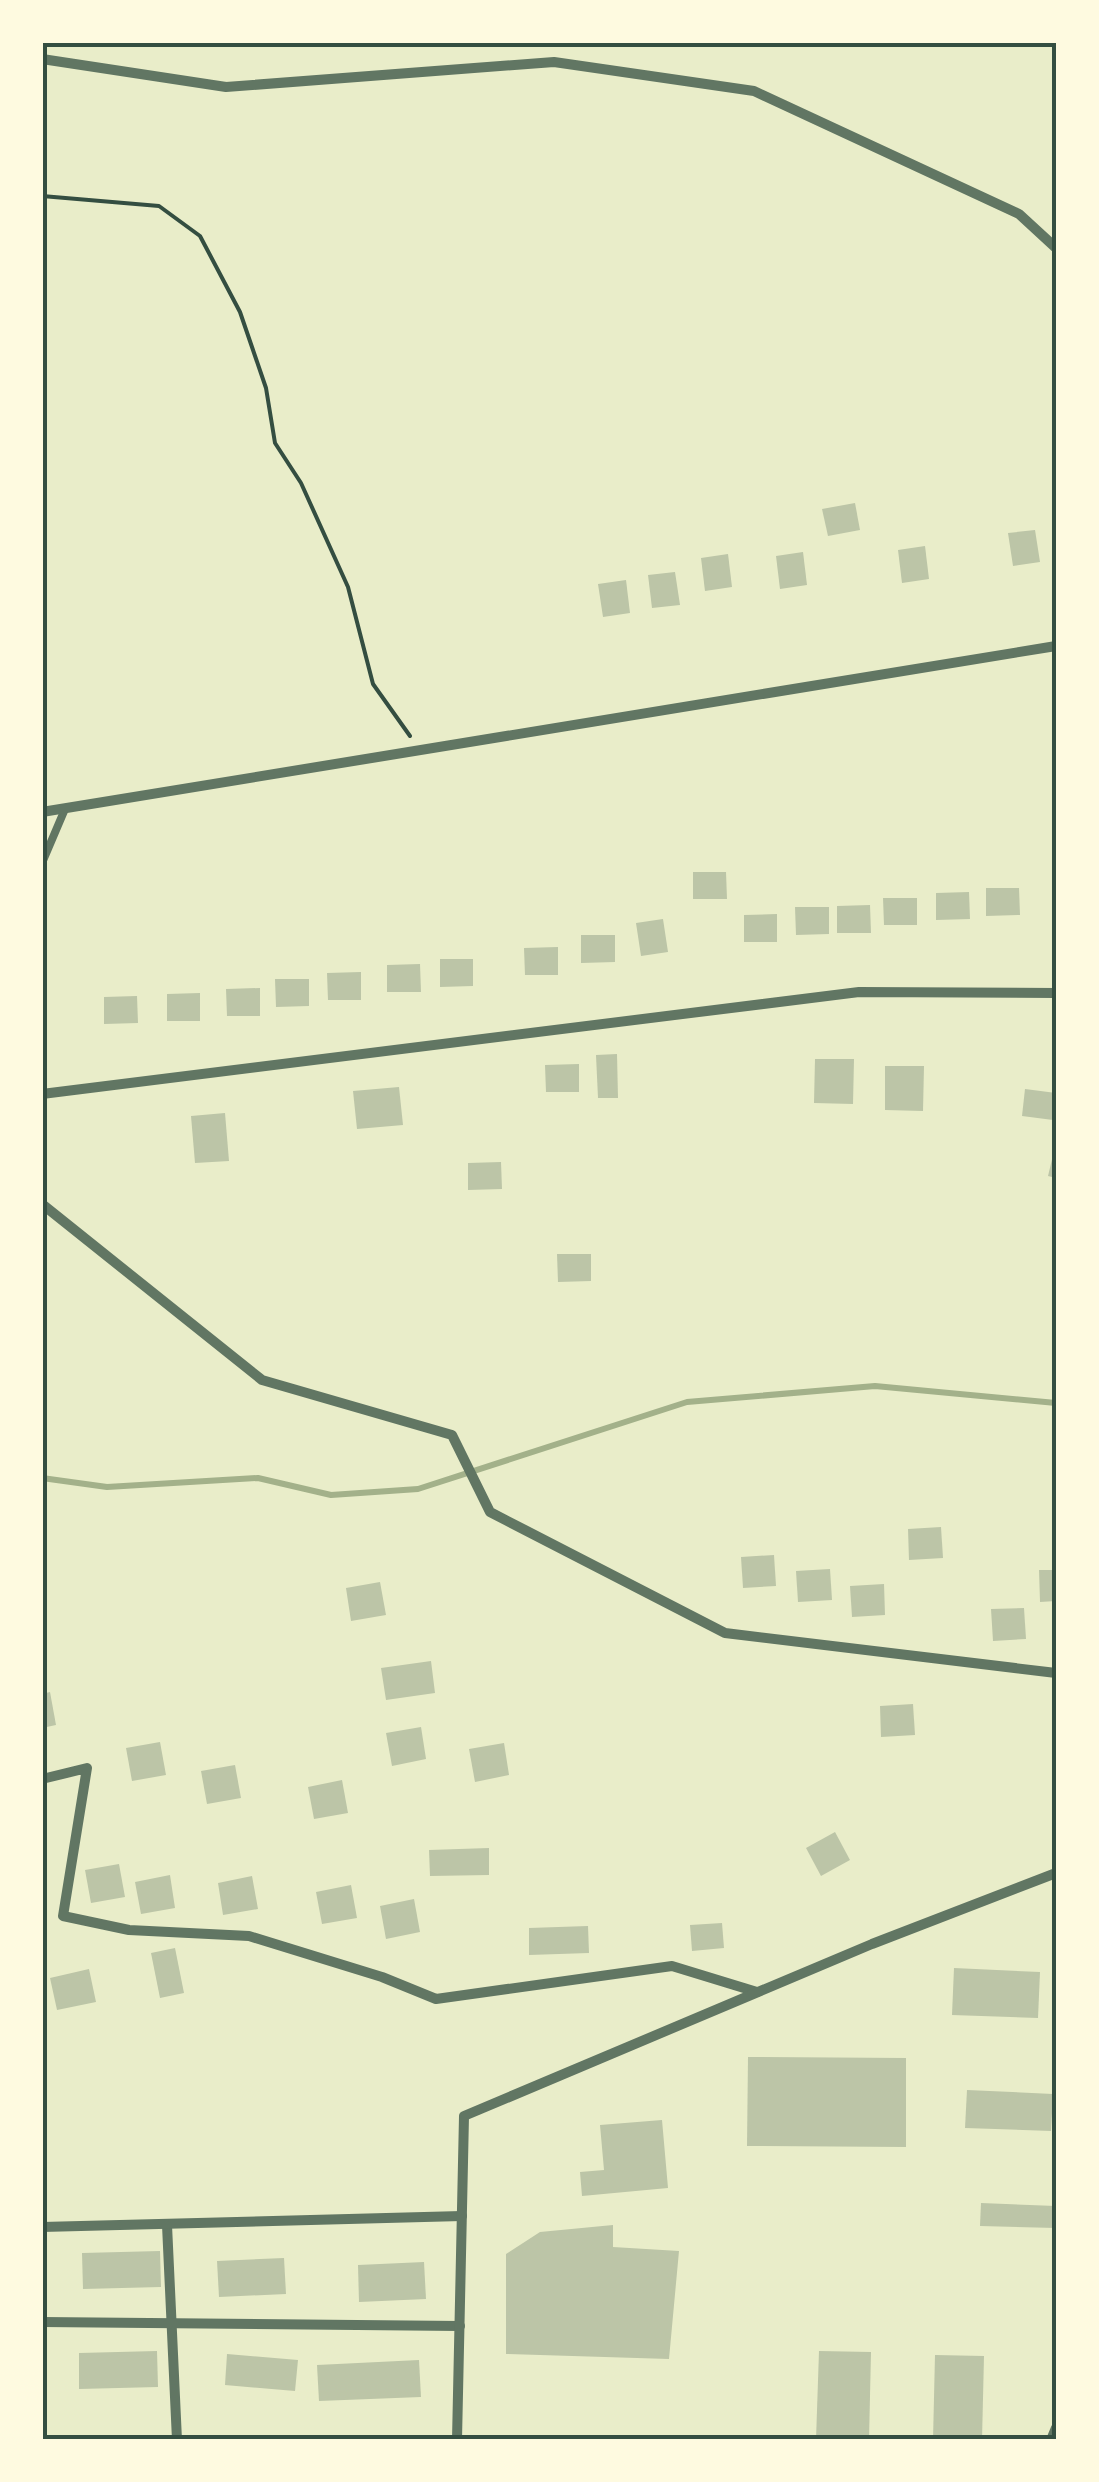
<svg xmlns="http://www.w3.org/2000/svg" width="1099" height="2482" font-family="'Golos Text',sans-serif">
  <style>
    .lines { fill: none; stroke-linecap: round; stroke-linejoin: round }
    .stream { stroke: #a3b18a; stroke-width: 6 }
    .building { fill: #bcc5a7 }
    .path { stroke: #344e41; stroke-width: 4 }
    .service { stroke: #617663; stroke-width: 8 }
    .minor { stroke: #617663; stroke-width: 10 }
    .neatline { fill: none; stroke: #344e41; stroke-width: 4 }
  </style>
  <rect width="100%" height="100%" fill="#e9edc9"/>
  <g class="lines">
    <path class="stream" d="M42 1478 107 1487 258 1478 331 1495 418 1489 687 1402 875 1386 1056 1403"/>
  </g>
  <g class="building">
    <path d="M855 503 860 530 828 536 822 509Z"/>
    <path d="M1035 530 1040 562 1013 566 1008 533Z"/>
    <path d="M925 546 929 579 902 583 898 550Z"/>
    <path d="M803 552 807 585 780 589 776 556Z"/>
    <path d="M728 554 732 587 705 591 701 558Z"/>
    <path d="M675 572 680 605 652 608 648 575Z"/>
    <path d="M626 580 630 613 603 617 598 584Z"/>
    <path d="M693 872H726L727 899H693Z"/>
    <path d="M986 888H1019L1020 915 986 916Z"/>
    <path d="M969 892 970 919 936 920V893Z"/>
    <path d="M883 898H917V925H884Z"/>
    <path d="M870 905 871 933H837V906Z"/>
    <path d="M795 907H829V934L796 935Z"/>
    <path d="M777 914V942H744V915Z"/>
    <path d="M663 919 668 952 641 956 636 923Z"/>
    <path d="M581 935H615V962L581 963Z"/>
    <path d="M558 947V975H525L524 948Z"/>
    <path d="M440 959H473V986L440 987Z"/>
    <path d="M420 964 421 992H387V965Z"/>
    <path d="M361 972V1000H328L327 973Z"/>
    <path d="M275 979H309V1006L276 1007Z"/>
    <path d="M260 988V1016H227L226 989Z"/>
    <path d="M200 993V1021H167V994Z"/>
    <path d="M137 996 138 1023 104 1024V997Z"/>
    <path d="M617 1054 618 1098H598L596 1055Z"/>
    <path d="M815 1059H854L853 1104 814 1103Z"/>
    <path d="M579 1064V1092H546L545 1065Z"/>
    <path d="M885 1066H924L923 1111 885 1110Z"/>
    <path d="M399 1087 403 1125 357 1129 353 1091Z"/>
    <path d="M1025 1089 1056 1093 1053 1120 1022 1116Z"/>
    <path d="M225 1113 229 1161 195 1163 191 1116Z"/>
    <path d="M1055 1147H1056V1178L1048 1176Z"/>
    <path d="M501 1162 502 1189 468 1190V1163Z"/>
    <path d="M557 1254H591V1281L558 1282Z"/>
    <path d="M941 1527 943 1558 909 1560 908 1529Z"/>
    <path d="M774 1555 776 1586 743 1588 741 1557Z"/>
    <path d="M830 1569 832 1600 798 1602 796 1571Z"/>
    <path d="M1039 1570H1056V1601L1040 1602Z"/>
    <path d="M380 1582 386 1615 351 1621 346 1588Z"/>
    <path d="M884 1584 885 1615 852 1617 850 1586Z"/>
    <path d="M1024 1608 1026 1639 993 1641 991 1609Z"/>
    <path d="M431 1661 435 1693 386 1700 381 1668Z"/>
    <path d="M50 1692 56 1725 42 1728V1694Z"/>
    <path d="M913 1704 915 1735 881 1737 880 1706Z"/>
    <path d="M421 1727 426 1759 392 1766 386 1733Z"/>
    <path d="M160 1742 166 1775 132 1781 126 1748Z"/>
    <path d="M504 1743 509 1775 475 1782 469 1749Z"/>
    <path d="M235 1765 241 1798 207 1804 201 1771Z"/>
    <path d="M342 1780 348 1813 314 1819 308 1787Z"/>
    <path d="M835 1832 850 1860 821 1876 806 1848Z"/>
    <path d="M489 1848V1875L430 1876 429 1850Z"/>
    <path d="M119 1864 125 1897 91 1903 85 1870Z"/>
    <path d="M170 1875 175 1908 141 1914 135 1882Z"/>
    <path d="M252 1876 258 1909 223 1915 218 1883Z"/>
    <path d="M351 1885 357 1918 322 1924 316 1892Z"/>
    <path d="M414 1899 420 1932 386 1939 380 1906Z"/>
    <path d="M722 1923 724 1948 692 1951 690 1925Z"/>
    <path d="M588 1926 589 1953 529 1955V1928Z"/>
    <path d="M175 1948 184 1993 160 1998 151 1953Z"/>
    <path d="M954 1968 1040 1972 1038 2018 952 2015Z"/>
    <path d="M89 1969 96 2002 57 2010 50 1978Z"/>
    <path d="M748 2057 906 2058V2147L747 2146Z"/>
    <path d="M967 2090 1053 2094 1051 2131 965 2128Z"/>
    <path d="M662 2120 668 2188 582 2196 580 2172 604 2170 600 2125Z"/>
    <path d="M981 2203 1056 2206V2228L980 2226Z"/>
    <path d="M613 2225V2247L679 2251 669 2359 506 2354V2254L540 2232Z"/>
    <path d="M160 2251 161 2287 83 2289 82 2253Z"/>
    <path d="M284 2258 286 2294 219 2297 217 2261Z"/>
    <path d="M424 2262 426 2299 359 2302 358 2265Z"/>
    <path d="M157 2351 158 2387 79 2389V2353Z"/>
    <path d="M819 2351 871 2352 869 2440H816Z"/>
    <path d="M227 2354 298 2360 295 2391 225 2385Z"/>
    <path d="M935 2355 984 2356 982 2440H933Z"/>
    <path d="M419 2360 421 2397 319 2401 317 2365Z"/>
  </g>
  <g class="lines">
    <path class="path" d="M42 196 159 206 200 236 240 312 266 388 275 443 301 483 348 587 373 684 410 736"/>
    <path class="service" d="M42 863 65 809"/>
    <g class="minor">
      <path d="M42 59 226 87 554 62 754 91 1019 214 1056 248"/>
      <path d="M42 812 1056 646"/>
      <path d="M42 1094 859 992 1056 993"/>
      <path d="M42 1204 262 1380 452 1435 490 1512 725 1633 1056 1673"/>
      <path d="M42 1779 87 1768 63 1916 129 1930 249 1936 382 1977 436 1999 672 1966 757 1992"/>
      <path d="M167 2225 177 2440"/>
      <path d="M42 2227 462 2216"/>
      <path d="M42 2322 460 2326"/>
      <path d="M457 2440 464 2116 872 1944 1056 1873"/>
      <path d="M1051 2440 1056 2428"/>
    </g>
  </g>
  <rect width="1099" height="2482" fill="none" stroke="#fefae0" stroke-width="90"/>
  <rect x="45" y="45" width="1009" height="2392" class="neatline"/>
</svg>
